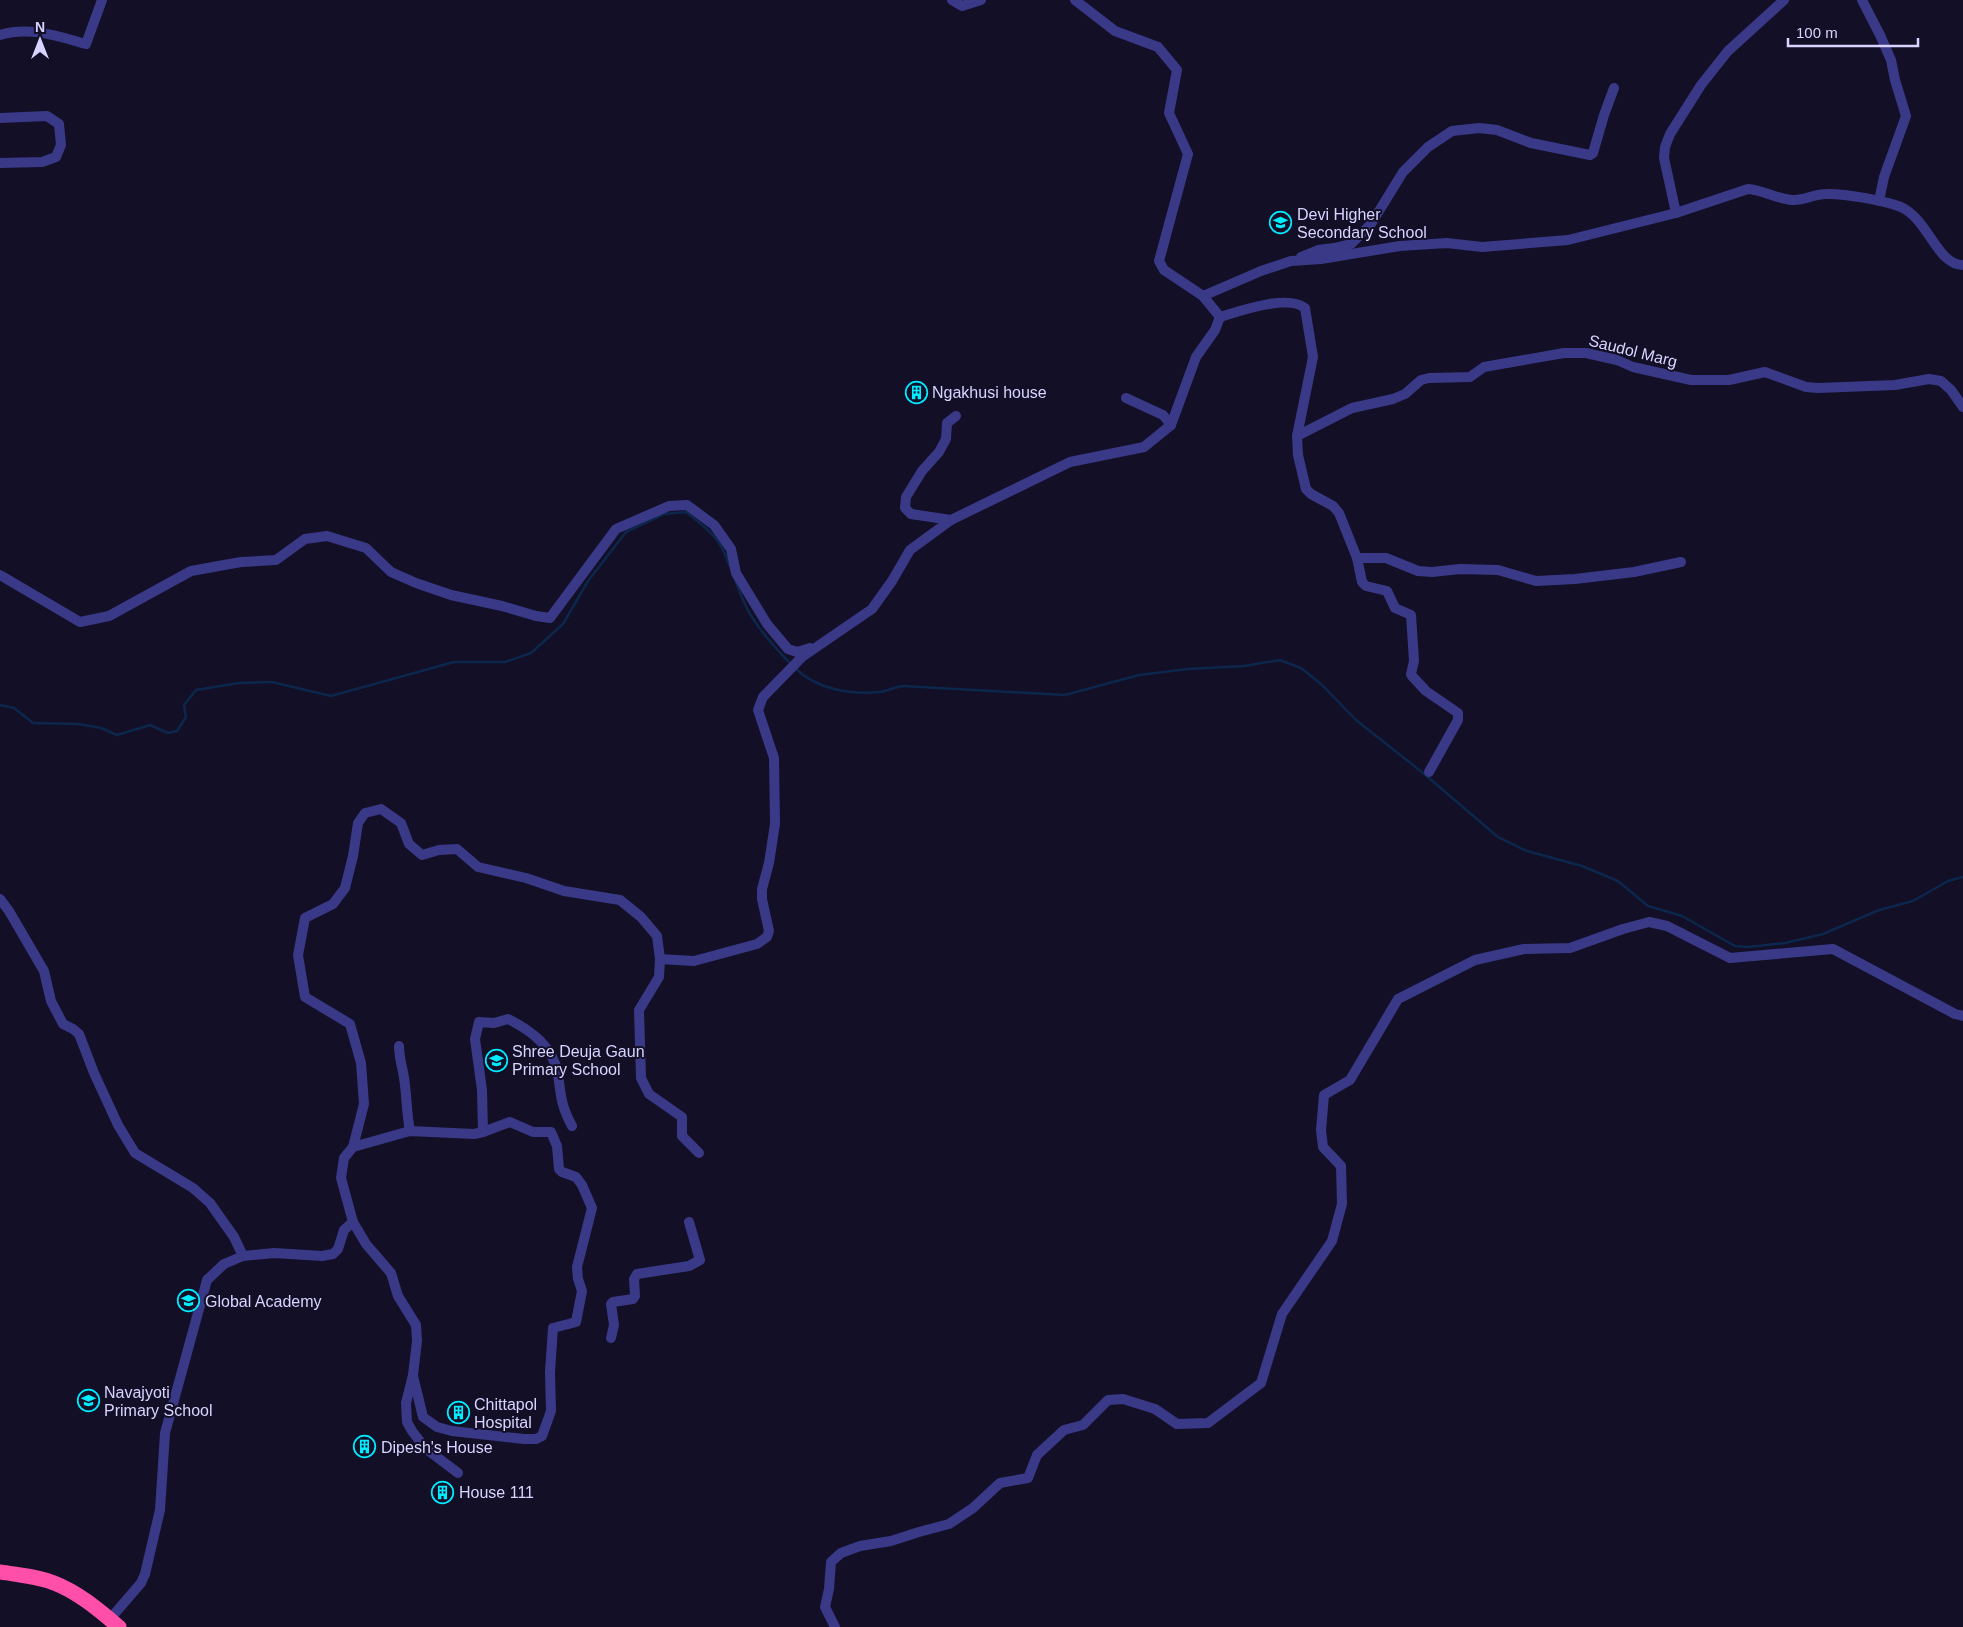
<svg xmlns="http://www.w3.org/2000/svg" width="1963" height="1627" font-family="Helvetica,sans-serif">
  <style>
    .lines { fill: none; stroke-linecap: round; stroke-linejoin: round }
    .stream { stroke: #0d274c; stroke-width: 2.5 }
    .minor { stroke: #3a3987; stroke-width: 10 }
    .highway { stroke: #ff4fa8; stroke-width: 15 }
    .labels { text-anchor: middle; dominant-baseline: central; stroke-width: 4; stroke-linejoin: round; paint-order: stroke }
    .poi-label { font-size: 16px; fill: #d8d4ff; stroke: #120f27; text-anchor: start }
    .street-label { font-size: 16px; fill: #d8d4ff; stroke: #120f27 }
  </style>
  <rect width="100%" height="100%" fill="#120f27"/>
  <g class="lines">
    <g class="stream">
      <path d="M795 668C816 689 850 695 880 692 887 691 895 687 903 686L1065 695 1139 675 1188 669 1244 666 1280 660 1301 668 1321 684 1356 720 1423 773 1498 837 1527 851 1582 866 1618 881 1648 906 1682 916 1735 946 1748 947 1785 943 1823 934 1879 910 1913 901 1948 881 1963 877"/>
      <path d="M0 705 14 708 33 723 78 724 101 728 117 735 150 725 168 733 177 731 186 717 184 705 196 690 239 683 272 682 331 696 454 662H505L531 653 563 624 588 581 626 532 664 514 686 512C699 522 716 535 723 550 733 571 738 593 750 614 761 632 776 649 791 664"/>
    </g>
    <g class="minor">
      <path d="M952 0 962 6 981 0"/>
      <path d="M1862 0 1880 35 1891 60 1895 80 1906 116 1884 177 1879 201"/>
      <path d="M0 35C30 26 57 36 86 44L102 0"/>
      <path d="M0 118 47 116 59 124 61 145 56 157 42 162 0 163"/>
      <path d="M1676 213 1664 158 1665 147 1670 134 1701 85 1728 51 1784 0"/>
      <path d="M1301 257 1318 250 1334 248 1351 244 1371 224 1403 172 1428 147 1452 131 1479 128 1497 130 1531 143 1590 155 1593 153 1604 115 1614 88"/>
      <path d="M1203 296 1261 271 1291 261 1321 259 1400 246 1447 243 1482 247 1568 240 1676 213 1748 189C1763 190 1777 199 1792 200 1804 201 1814 194 1826 194 1843 193 1886 201 1901 207 1929 220 1937 265 1963 265"/>
      <path d="M1220 317C1240 311 1288 294 1305 308L1313 357 1297 436 1298 455 1306 489 1311 494 1333 506 1339 513 1357 558 1362 582 1366 586 1387 591 1395 608 1411 615 1414 661 1411 674 1412 676 1426 691 1458 713V720L1429 772"/>
      <path d="M1126 398 1163 415 1171 425"/>
      <path d="M1297 436 1352 408 1393 399 1405 394 1421 380 1429 378 1470 377 1484 367 1564 353H1586L1617 360 1633 367 1691 380H1729L1765 372 1806 387 1818 388 1895 385 1929 379 1941 381 1951 390 1963 407"/>
      <path d="M951 520 911 514 905 508 906 497 922 471 939 452 946 439 947 423 956 416"/>
      <path d="M1357 558H1386L1418 571 1432 572 1460 569 1498 570 1536 581 1575 579 1634 572 1681 562"/>
      <path d="M0 575 80 622 109 616 191 571 241 562 276 560 305 539 327 536 366 548 391 572 416 583 451 595 502 606 536 616 550 618 616 529 669 506 687 505 714 525 731 549 736 573 767 624 788 649 797 652 810 648"/>
      <path d="M0 899 9 911 44 971 51 1001 63 1024 73 1029 79 1034 94 1073 118 1125 135 1153 193 1188 210 1203 234 1237 243 1256"/>
      <path d="M660 959 694 961 757 944 767 937 769 931 762 899V889L769 863 775 824 774 758 758 710 763 697 802 657 872 609 892 581 910 550 951 520 1070 462 1144 447 1171 425 1196 357 1215 330 1220 317 1203 296 1164 270 1159 261 1188 154 1169 113 1177 70 1158 47 1115 31 1075 0"/>
      <path d="M399 1046C399 1056 401 1062 403 1072 407 1091 406 1111 410 1131"/>
      <path d="M353 1147 364 1104 361 1063 350 1024 305 997 298 955 305 918 333 904 345 888 353 856 358 823 365 813 381 809 401 823 409 844 422 855 439 850 457 849 478 867 526 878 564 891 620 900 641 917 657 936 660 959 659 977 639 1010 641 1078 649 1094 682 1117V1136L699 1153"/>
      <path d="M611 1338 614 1325 611 1304 613 1302 633 1299 635 1296 634 1279 637 1274 689 1266 700 1260 689 1222"/>
      <path d="M413 1376 423 1417 437 1427 452 1431 524 1439H536L542 1436 551 1411 550 1372 553 1328 576 1322 582 1291 578 1279 577 1267 592 1208 582 1185 576 1177 562 1172 559 1169 557 1146 551 1132H533L510 1122 483 1132"/>
      <path d="M458 1473 425 1448 412 1431 407 1422 406 1403 413 1375 417 1341 416 1325 398 1296 391 1273 366 1244 353 1222 341 1178 344 1158 353 1147 410 1131 474 1134 483 1132 482 1090 475 1039 479 1022 494 1023 508 1019C532 1031 553 1047 558 1074 561 1096 561 1106 572 1126"/>
      <path d="M110 1619 141 1583 145 1574 160 1510 165 1433 207 1280 224 1264 243 1256 274 1253 322 1256 333 1254 338 1249 344 1230 353 1222"/>
      <path d="M835 1627 825 1607 829 1589 831 1562 841 1553 860 1546 891 1541 919 1532 949 1524 973 1508 1000 1483 1028 1478 1037 1455 1064 1430 1083 1425 1108 1400 1123 1399 1155 1409 1177 1424 1208 1423 1261 1383 1282 1314 1332 1241 1342 1204 1341 1166 1323 1147 1321 1130 1324 1095 1350 1080 1398 999 1475 960 1524 949 1570 948 1623 929 1649 922 1667 926 1730 958 1833 949 1955 1014 1963 1016"/>
    </g>
    <path class="highway" d="M0 1572C18 1575 37 1576 54 1583 78 1592 100 1611 119 1627"/>
  </g>
  <defs>
    <symbol id="school-ring" viewBox="-11 -11 22 22"><circle r="9.5" fill="#120f27" stroke="#00ecff" stroke-width="1.5"/><path d="M0-5L7-2L0 1L-7-2ZM-4 1L0 2.5L4 1V4Q0 6-4 4Z" fill="#00ecff"/></symbol>
    <symbol id="building-ring" viewBox="-11 -11 22 22"><circle r="9.5" fill="#120f27" stroke="#00ecff" stroke-width="1.5"/><path d="M-4-6H4V6H1V3H-1V6H-4ZM-2.5-4.3h1.7v1.8h-1.7ZM.8-4.3h1.7v1.8H.8ZM-2.5-1h1.7V.8h-1.7ZM.8-1h1.7V.8H.8Z" fill="#00ecff"/></symbol>
  </defs>
  <g fill-rule="evenodd">
    <use href="#school-ring" x="1268" y="210" width="25" height="25"/>
    <use href="#building-ring" x="904" y="380" width="25" height="25"/>
    <use href="#school-ring" x="484" y="1048" width="25" height="25"/>
    <use href="#school-ring" x="176" y="1288" width="25" height="25"/>
    <use href="#school-ring" x="76" y="1388" width="25" height="25"/>
    <use href="#building-ring" x="446" y="1400" width="25" height="25"/>
    <use href="#building-ring" x="352" y="1434" width="25" height="25"/>
    <use href="#building-ring" x="430" y="1480" width="25" height="25"/>
  </g>
  <g class="labels">
    <g class="poi-label">
      <text x="1297" y="214">Devi Higher<tspan x="1297" dy="18">Secondary School</tspan></text>
      <text x="932" y="392">Ngakhusi house</text>
      <text x="512" y="1051">Shree Deuja Gaun<tspan x="512" dy="18">Primary School</tspan></text>
      <text x="205" y="1301">Global Academy</text>
      <text x="104" y="1392">Navajyoti<tspan x="104" dy="18">Primary School</tspan></text>
      <text x="474" y="1404">Chittapol<tspan x="474" dy="18">Hospital</tspan></text>
      <text x="381" y="1447">Dipesh's House</text>
      <text x="459" y="1492">House 111</text>
    </g>
    <g class="street-label">
      <text transform="translate(1633 351) rotate(14)">Saudol Marg</text>
    </g>
  </g>
  <g transform="translate(40 40)" stroke="#120f27" stroke-width="4" paint-order="stroke">
  <path d="M0-4L9 19L0 12L-9 19Z" fill="#d8d4ff"/>
  <text y="-8" font-size="14" font-weight="bold" text-anchor="middle" fill="#d8d4ff">N</text>
  </g>
  <path d="M1788 38v8h130v-8" fill="none" stroke="#d8d4ff" stroke-width="2.5"/>
  <text x="1796" y="38" font-size="15" fill="#d8d4ff" stroke="#120f27" stroke-width="4" paint-order="stroke">100 m</text>
</svg>
